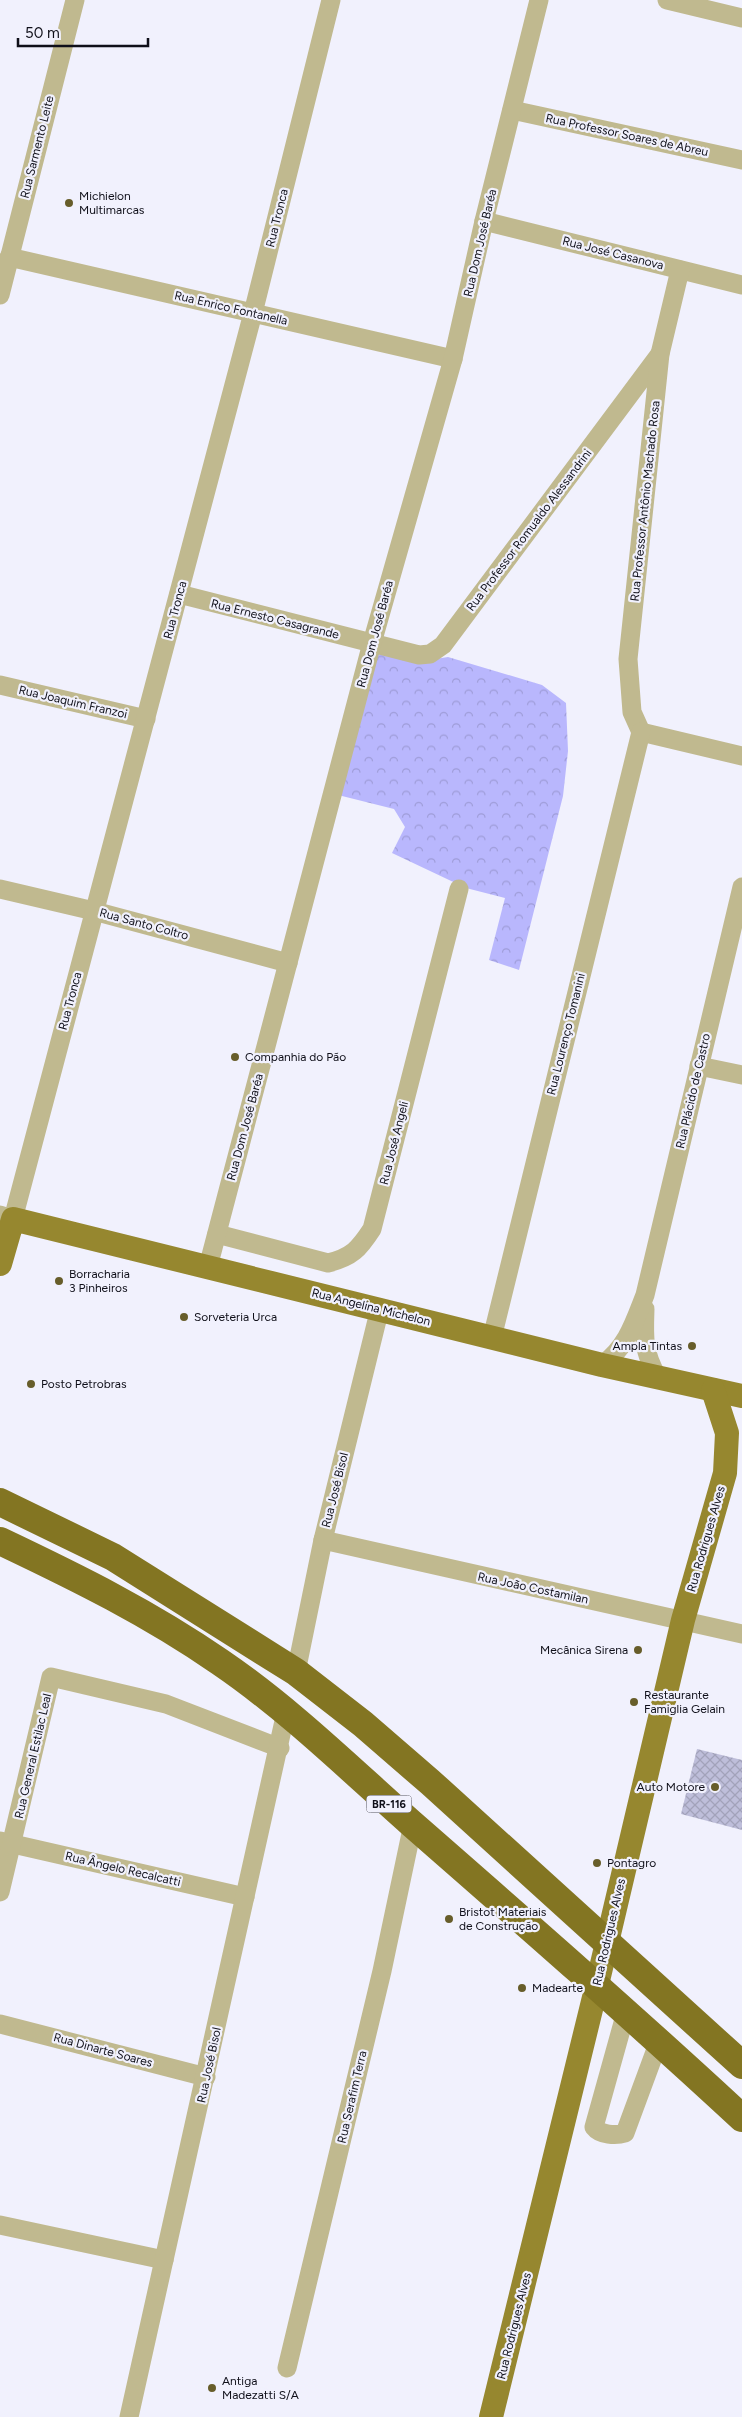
<svg xmlns="http://www.w3.org/2000/svg" width="742" height="2417" font-family="Figtree,sans-serif">
  <style>
    .forest { fill: url(#forest-crowns) }
    .building { fill: url(#building-cross-hatch) }
    .lines { fill: none; stroke-linecap: round; stroke-linejoin: round }
    .minor { stroke: #c0b98f; stroke-width: 19 }
    .major { stroke: #96872f; stroke-width: 24 }
    .highway { stroke: #837522; stroke-width: 28 }
    .poi-dot { fill: #675d2a; stroke: #f1f1fd; stroke-width: 2 }
    .labels { text-anchor: middle; dominant-baseline: central; stroke-width: 4.5; stroke-linejoin: round; paint-order: stroke }
    .shield { fill: #f1f1fd; stroke: #53535d; stroke-width: 1 }
    .shield-label { font-size: 11px; font-weight: bold; fill: #0f0f19 }
    .street-label { font-size: 12px; fill: #0f0f19; stroke: #f1f1fd }
    .poi-label { font-size: 12px; fill: #0f0f19; stroke: #f1f1fd; text-anchor: start }
  </style>
  <defs>
    <pattern id="forest-crowns" width="20" height="18" patternUnits="userSpaceOnUse" patternTransform="scale(1.25)"><rect width="20" height="18" fill="#b9b7fd"/><path d="M2 6a3 3 0 1 1 6 0M12 15a3 3 0 1 1 6 0" fill="none" stroke="#9e9cd8"/></pattern>
    <pattern id="building-cross-hatch" width="8" height="8" patternUnits="userSpaceOnUse" patternTransform="scale(1.25)"><rect width="8" height="8" fill="#bebeda"/><path d="M0 0l8 8M0 8l8-8" fill="none" stroke="#a2a2ba"/></pattern>
  </defs>
  <rect width="100%" height="100%" fill="#f1f1fd"/>
  <path class="forest" d="M374 647 429 660 448 657 542 685 566 703 568 751 563 796 519 970 489 960 505 898 466 888 392 853 405 827 394 809 334 794Z"/>
  <path class="building" d="M697 1749 742 1760V1830L681 1814Z"/>
  <g class="lines">
    <g class="minor">
      <path d="M667 0 742 18"/>
      <path d="M512 110 742 160"/>
      <path d="M484 221 742 285"/>
      <path d="M9 257 453 359"/>
      <path d="M0 295 75 0"/>
      <path d="M179 594 419 655 430 654 443 645 660 354"/>
      <path d="M0 685 146 719"/>
      <path d="M641 732 632 712 628 659 660 354 680 270"/>
      <path d="M641 732 742 756"/>
      <path d="M0 889 94 911 288 963"/>
      <path d="M699 1066 742 1075"/>
      <path d="M0 1215 13 1219 253 313 331 0"/>
      <path d="M217 1234 328 1263C352 1257 359 1249 372 1229L459 889"/>
      <path d="M208 1267 372 643 453 359 484 221 539 0"/>
      <path d="M645 1309C644 1336 643 1352 657 1376"/>
      <path d="M492 1338 641 732"/>
      <path d="M602 1365C627 1347 634 1323 645 1295L742 887"/>
      <path d="M323 1540 742 1634"/>
      <path d="M296 1672 323 1540 380 1308"/>
      <path d="M0 1841 245 1897"/>
      <path d="M0 1892 51 1677 166 1704 280 1748"/>
      <path d="M626 2012 594 2127C600 2135 616 2136 625 2133L659 2041"/>
      <path d="M0 2024 206 2077"/>
      <path d="M0 2225 164 2260"/>
      <path d="M287 2368 382 1971 413 1824"/>
      <path d="M129 2417 286 1712"/>
    </g>
    <g class="major">
      <path d="M0 1264 13 1219 602 1365 742 1396"/>
      <path d="M491 2417 597 1985 683 1620 725 1473 727 1433 713 1390"/>
    </g>
    <g class="highway">
      <path d="M0 1502 113 1557 296 1672 363 1724 430 1782 742 2065"/>
      <path d="M0 1541C78 1578 149 1613 220 1662 289 1709 350 1769 412 1824 523 1921 634 2018 742 2118"/>
    </g>
  </g>
  <g class="poi-dot">
    <circle cx="69" cy="203" r="5"/>
    <circle cx="235" cy="1057" r="5"/>
    <circle cx="59" cy="1281" r="5"/>
    <circle cx="184" cy="1317" r="5"/>
    <circle cx="692" cy="1346" r="5"/>
    <circle cx="31" cy="1384" r="5"/>
    <circle cx="638" cy="1650" r="5"/>
    <circle cx="634" cy="1702" r="5"/>
    <circle cx="715" cy="1787" r="5"/>
    <circle cx="597" cy="1863" r="5"/>
    <circle cx="449" cy="1919" r="5"/>
    <circle cx="522" cy="1988" r="5"/>
    <circle cx="212" cy="2388" r="5"/>
  </g>
  <g class="labels">
    <rect class="shield" x="366.5" y="1795.5" width="45" height="17" rx="4"/>
    <g class="shield-label">
      <text x="389" y="1804">BR-116</text>
    </g>
    <g class="street-label">
      <text transform="translate(627 135) rotate(12)">Rua Professor Soares de Abreu</text>
      <text transform="translate(37 147) rotate(-76)">Rua Sarmento Leite</text>
      <text transform="translate(277 218) rotate(-76)">Rua Tronca</text>
      <text transform="translate(480 243) rotate(-77)">Rua Dom José Baréa</text>
      <text transform="translate(613 253) rotate(14)">Rua José Casanova</text>
      <text transform="translate(231 308) rotate(13)">Rua Enrico Fontanella</text>
      <text transform="translate(645 501) rotate(-84)">Rua Professor Antônio Machado Rosa</text>
      <text transform="translate(529 530) rotate(-53)">Rua Professor Romualdo Alessandrini</text>
      <text transform="translate(175 610) rotate(-75)">Rua Tronca</text>
      <text transform="translate(275 619) rotate(14)">Rua Ernesto Casagrande</text>
      <text transform="translate(375 634) rotate(-75)">Rua Dom José Baréa</text>
      <text transform="translate(73 702) rotate(13)">Rua Joaquim Franzoi</text>
      <text transform="translate(144 924) rotate(15)">Rua Santo Coltro</text>
      <text transform="translate(70 1001) rotate(-75)">Rua Tronca</text>
      <text transform="translate(566 1034) rotate(-76)">Rua Lourenço Tomanini</text>
      <text transform="translate(693 1091) rotate(-77)">Rua Plácido de Castro</text>
      <text transform="translate(245 1127) rotate(-75)">Rua Dom José Baréa</text>
      <text transform="translate(394 1143) rotate(-76)">Rua José Angeli</text>
      <text transform="translate(371 1307) rotate(14)">Rua Angelina Michelon</text>
      <text transform="translate(335 1490) rotate(-76)">Rua José Bisol</text>
      <text transform="translate(706 1539) rotate(-74)">Rua Rodrigues Alves</text>
      <text transform="translate(533 1588) rotate(12)">Rua João Costamilan</text>
      <text transform="translate(33 1756) rotate(-77)">Rua General Estilac Leal</text>
      <text transform="translate(123 1869) rotate(13)">Rua Ângelo Recalcatti</text>
      <text transform="translate(609 1932) rotate(-77)">Rua Rodrigues Alves</text>
      <text transform="translate(103 2050) rotate(15)">Rua Dinarte Soares</text>
      <text transform="translate(209 2065) rotate(-78)">Rua José Bisol</text>
      <text transform="translate(352 2097) rotate(-77)">Rua Serafim Terra</text>
      <text transform="translate(514 2326) rotate(-76)">Rua Rodrigues Alves</text>
    </g>
    <g class="poi-label">
      <text x="79" y="196">Michielon<tspan x="79" dy="14">Multimarcas</tspan></text>
      <text x="245" y="1057">Companhia do Pão</text>
      <text x="69" y="1274">Borracharia<tspan x="69" dy="14">3 Pinheiros</tspan></text>
      <text x="194" y="1317">Sorveteria Urca</text>
      <text x="682" y="1346" text-anchor="end">Ampla Tintas</text>
      <text x="41" y="1384">Posto Petrobras</text>
      <text x="628" y="1650" text-anchor="end">Mecânica Sirena</text>
      <text x="644" y="1695">Restaurante<tspan x="644" dy="14">Famiglia Gelain</tspan></text>
      <text x="705" y="1787" text-anchor="end">Auto Motore</text>
      <text x="607" y="1863">Pontagro</text>
      <text x="459" y="1912">Bristot Materiais<tspan x="459" dy="14">de Construção</tspan></text>
      <text x="532" y="1988">Madearte</text>
      <text x="222" y="2381">Antiga<tspan x="222" dy="14">Madezatti S/A</tspan></text>
    </g>
  </g>
  <path d="M18 38v8h130v-8" fill="none" stroke="#0f0f19" stroke-width="2.5"/>
  <text x="25" y="38" font-size="15" fill="#0f0f19" stroke="#f1f1fd" stroke-width="4" paint-order="stroke">50 m</text>
</svg>
